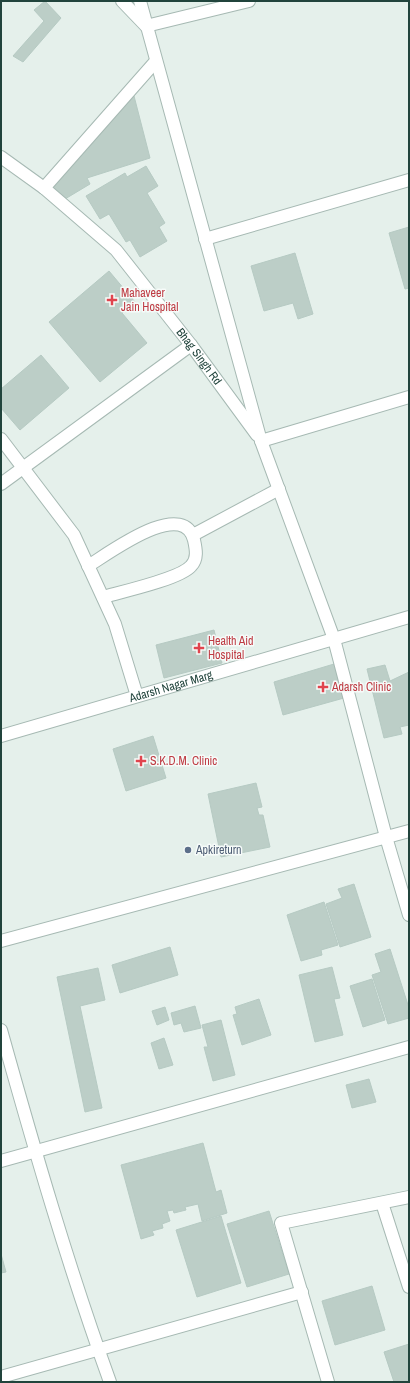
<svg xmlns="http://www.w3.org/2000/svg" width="410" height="1383" font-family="'Archivo Narrow',sans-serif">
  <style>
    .building { fill: #bccec7; stroke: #b6cac3 }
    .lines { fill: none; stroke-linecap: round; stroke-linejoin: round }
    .minor-casing { stroke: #a6b9b3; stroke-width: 14 }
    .tertiary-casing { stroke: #a6b9b3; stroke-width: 14 }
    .minor { stroke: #fff; stroke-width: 12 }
    .tertiary { stroke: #fff; stroke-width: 12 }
    .health-dot { fill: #e0444e; stroke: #f6fbf9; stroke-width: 1.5 }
    .service-dot { fill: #5c6f8a; stroke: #f6fbf9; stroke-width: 1.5 }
    .labels { text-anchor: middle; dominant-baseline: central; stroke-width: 3; stroke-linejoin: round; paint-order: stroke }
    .health-label { font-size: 12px; fill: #be3a42; stroke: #f6fbf9; text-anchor: start }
    .street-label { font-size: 12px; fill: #21443c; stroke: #f6fbf9 }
    .service-label { font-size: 12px; fill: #4e5e75; stroke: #f6fbf9; text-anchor: start }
  </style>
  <rect width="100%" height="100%" fill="#e5f0eb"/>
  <g class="building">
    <path d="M45 1 61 18 23 62 13 56 44 21 34 10Z"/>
    <path d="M134 96 150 158 87 178 90 184 60 202 49 190Z"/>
    <path d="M146 166 158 186 147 193 165 223 159 227 167 241 140 257 130 240 126 242 109 214 100 219 86 196 125 173 127 177Z"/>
    <path d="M409 227V288L405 289 389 233Z"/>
    <path d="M295 253 313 314 298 319 293 303 264 311 251 266Z"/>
    <path d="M109 271 135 302 122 313 147 343 100 382 49 322Z"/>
    <path d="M41 355 69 388 20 430 1 408V389Z"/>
    <path d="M214 630 222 663 164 678 156 645Z"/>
    <path d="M334 664 344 698 283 715 274 682Z"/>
    <path d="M385 665 390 681 409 672V725L400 727 402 734 384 738 367 669Z"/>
    <path d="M153 736 166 778 126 791 113 749Z"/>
    <path d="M256 783 262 807 257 808 259 815H263L270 847 221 857 208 794Z"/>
    <path d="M354 884 371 937 340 947 326 904 342 898 338 889Z"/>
    <path d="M324 902 338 945 321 950 322 955 301 961 287 915Z"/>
    <path d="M170 947 178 975 120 993 112 965Z"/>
    <path d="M390 949 409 1008V1018L388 1024 372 975 381 972 375 954Z"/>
    <path d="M332 967 340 998 334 999 343 1035 315 1042 299 975Z"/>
    <path d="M98 968 105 1000 80 1006 102 1108 85 1112 57 977Z"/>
    <path d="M372 979 385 1020 363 1027 350 986Z"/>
    <path d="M259 999 271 1035 242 1045 233 1015 237 1014 235 1007Z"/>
    <path d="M195 1006 201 1028 184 1032 181 1023 174 1025 171 1013Z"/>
    <path d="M165 1007 169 1020 157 1025 152 1011Z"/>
    <path d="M221 1020 235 1075 213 1081 204 1047H208L202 1025Z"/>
    <path d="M164 1038 173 1065 159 1069 151 1043Z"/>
    <path d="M369 1079 376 1102 352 1108 346 1085Z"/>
    <path d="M203 1143 216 1192 221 1190 227 1213 202 1221 198 1204 185 1207 186 1210 174 1213 173 1210 167 1211 170 1221 162 1224 163 1228 152 1231 154 1235 141 1239 121 1165Z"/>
    <path d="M269 1211 289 1274 247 1287 227 1224Z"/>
    <path d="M221 1216 241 1283 197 1297 176 1230Z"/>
    <path d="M1 1254 6 1272 1 1273Z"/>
    <path d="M372 1286 385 1330 335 1345 322 1301Z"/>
    <path d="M409 1344V1382H394L384 1352Z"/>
  </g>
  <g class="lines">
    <defs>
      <g id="minor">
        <path d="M122 1 146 26 249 1"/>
        <path d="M140 1 261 441 334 639 386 837 409 915"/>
        <path id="s1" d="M1 157 44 188 116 250 191 345 257 435"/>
        <path d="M44 188 156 61"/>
        <path d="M205 239 409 180"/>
        <path d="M1 439 74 535 115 624 137 696"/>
        <path d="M261 441 409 397"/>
        <path d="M1 484 191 345"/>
        <path d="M193 535 279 489"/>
        <path d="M88 566C108 554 183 497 194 540 196 549 198 559 191 566 180 579 121 592 103 597"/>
        <path d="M1 941 409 831"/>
        <path d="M1 1030C34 1148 68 1266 110 1382"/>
        <path d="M1 1161 409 1047"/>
        <path d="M382 1203 409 1287"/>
        <path d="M1 1377 302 1292"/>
        <path d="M328 1382 281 1223 409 1197"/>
      </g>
      <g id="tertiary">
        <path id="s2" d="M1 736 409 617"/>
      </g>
    </defs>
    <use href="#minor" class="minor-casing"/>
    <use href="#tertiary" class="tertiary-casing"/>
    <use href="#minor" class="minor"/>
    <use href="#tertiary" class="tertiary"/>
  </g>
  <g class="health-dot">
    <path d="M110 294h4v4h4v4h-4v4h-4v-4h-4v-4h4z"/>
    <path d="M197 642h4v4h4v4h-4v4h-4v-4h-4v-4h4z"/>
    <path d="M321 681h4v4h4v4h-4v4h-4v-4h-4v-4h4z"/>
    <path d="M139 755h4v4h4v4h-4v4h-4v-4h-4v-4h4z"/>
  </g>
  <circle class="service-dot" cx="188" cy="850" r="4"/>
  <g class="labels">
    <g class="health-label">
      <text x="121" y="293">Mahaveer<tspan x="121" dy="14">Jain Hospital</tspan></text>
      <text x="208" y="641">Health Aid<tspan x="208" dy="14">Hospital</tspan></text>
      <text x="332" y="687">Adarsh Clinic</text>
      <text x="150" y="761">S.K.D.M. Clinic</text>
    </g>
    <g class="street-label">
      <text stroke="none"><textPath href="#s1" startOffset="283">Bhag Singh Rd</textPath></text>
      <text stroke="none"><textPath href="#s2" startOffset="177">Adarsh Nagar Marg</textPath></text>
    </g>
    <g class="service-label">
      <text x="196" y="850">Apkireturn</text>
    </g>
  </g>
  <rect width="410" height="1383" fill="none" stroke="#21443c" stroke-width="4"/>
</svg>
